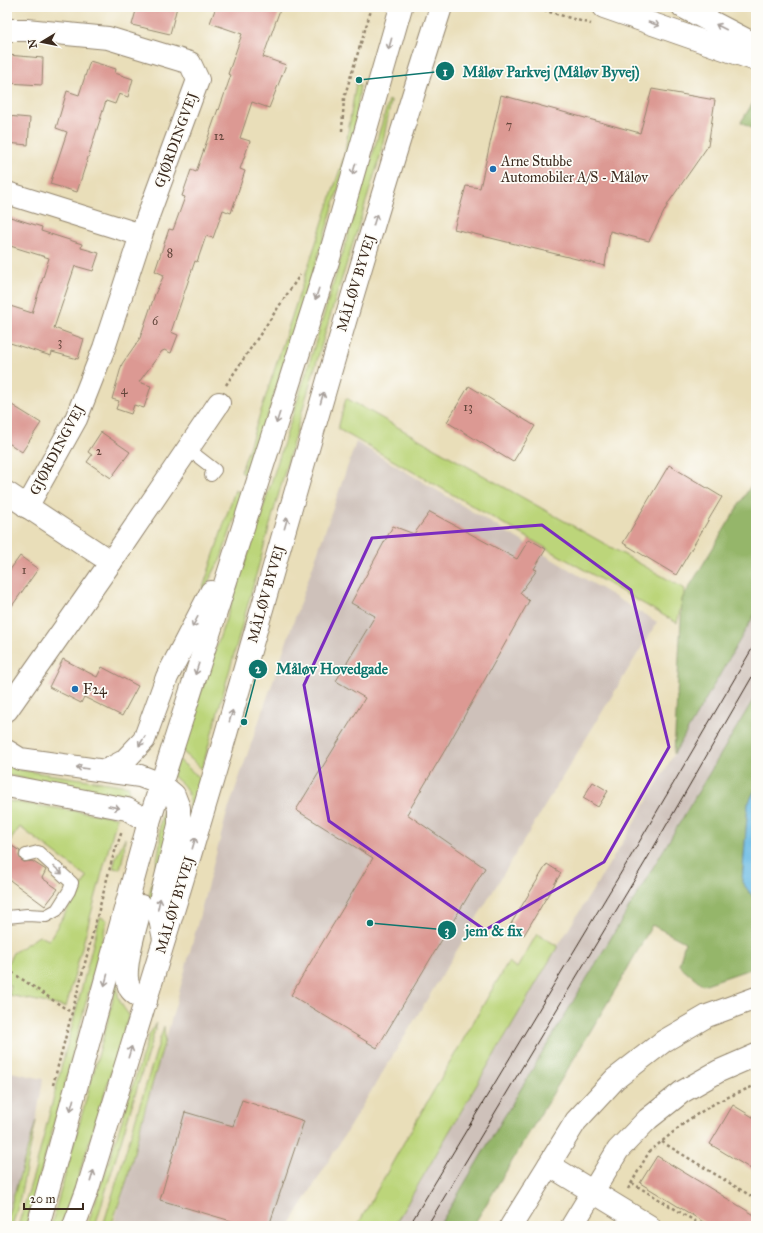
<svg xmlns="http://www.w3.org/2000/svg" width="763" height="1233" font-family="'IM FELL Great Primer',serif">
  <style>
    .industrial { fill: #cec1ba }
    .green { fill: #bcd57a; stroke: #7c804c }
    .forest { fill: #95b66a; stroke: #687044 }
    .water { fill: #67b9e3; stroke: #517280 }
    .building { fill: #dc9993 }
    .lines { fill: none; stroke-linecap: round; stroke-linejoin: round }
    .lane-casing { stroke: #92846c; stroke-width: 14 }
    .street-casing { stroke: #92846c; stroke-width: 24 }
    .secondary-casing { stroke: #92846c; stroke-width: 24 }
    .path { stroke: #92846c; stroke-width: 2.5; stroke-dasharray: 3 3; stroke-linecap: butt }
    .lane { stroke: #fff; stroke-width: 12 }
    .street { stroke: #fff; stroke-width: 22 }
    .secondary { stroke: #fff; stroke-width: 22 }
    .tram { stroke: #3b2a1e; stroke-width: 1 }
    .oneway { stroke: #a79f9a }
    .marked { fill: none; stroke: #7b2cbf; stroke-width: 3; stroke-linejoin: round }
    .poi-dot { fill: #1f6fb2; stroke: #fdfcf7; stroke-width: 1.5 }
    .labels { text-anchor: middle; dominant-baseline: central; stroke-width: 3.5; stroke-linejoin: round; paint-order: stroke }
    .number-label { font-size: 12px; fill: #63463b }
    .street-label { font-size: 14px; fill: #3b2a1e; stroke: #fdfcf7 }
    .poi-label { font-size: 14px; fill: #3b2a1e; stroke: #fdfcf7; text-anchor: start }
    .leader { fill: none; stroke: #0f766e; stroke-width: 1.5 }
    .callout-dot { fill: #0f766e; stroke: #fdfcf7; stroke-width: 1.5 }
    .mark-label { font-size: 12px; text-anchor: middle; font-weight: bold; fill: #fff }
    .callout-label { font-size: 15px; text-anchor: middle; font-weight: bold; fill: #0f766e; stroke: #fdfcf7; stroke-width: 3.5; stroke-linejoin: round; paint-order: stroke }
  </style>
  <rect width="100%" height="100%" fill="#fdfcf7"/>
  <filter id="ink" filterUnits="userSpaceOnUse"><feTurbulence type="fractalNoise" baseFrequency=".025" numOctaves="2"/><feDisplacementMap in="SourceGraphic" scale="8" xChannelSelector="R" yChannelSelector="G"/><feConvolveMatrix kernelMatrix="1 2 1 2 8 2 1 2 1" color-interpolation-filters="sRGB"/></filter>
  <filter id="wash" filterUnits="userSpaceOnUse"><feTurbulence type="fractalNoise" baseFrequency=".012" numOctaves="4" result="noise"/><feDisplacementMap in="SourceGraphic" scale="16" xChannelSelector="R" yChannelSelector="G"/><feGaussianBlur stdDeviation="0.9" result="paint"/><feColorMatrix in="noise" values="0 0 0 0 0 0 0 0 0 0 0 0 0 0 0 0 0 1.4 0 .05"/><feComposite in="paint" operator="in"/></filter>
  <g filter="url(#wash)">
    <rect width="100%" height="100%" fill="#e9deb9"/>
    <g class="industrial">
      <path d="M356 442 657 622 289 1226H113L127 1180 141 1125 180 989 227 813Z"/>
      <path d="M756 612V695L439 1226H394L558 946 629 832Z"/>
      <path d="M7 1071 43 1079 36 1121 7 1219Z"/>
    </g>
    <g class="green">
      <path d="M356 83 360 85 354 137 323 240 248 477 241 472 344 157Z"/>
      <path d="M389 100 391 101 380 157 332 310 295 435 202 769 181 750 251 546 308 367Z"/>
      <path d="M346 398 685 589 677 623 338 429Z"/>
      <path d="M235 490 243 494 221 558 204 590 203 588Z"/>
      <path d="M178 759 201 779 188 822 187 823C190 801 193 789 172 776Z"/>
      <path d="M7 766 20 770 129 786 127 801 7 775Z"/>
      <path d="M7 801 117 817 66 1007 9 995 11 986 7 984V964L13 953 39 936 49 940 87 877 20 827 10 841 7 839Z"/>
      <path d="M164 808 167 809 171 816 145 936 140 977 138 981 132 970 142 923 156 868 160 842V824Z"/>
      <path d="M125 838 124 852 120 869 113 868 116 857Z"/>
      <path d="M100 917 106 919 107 920 64 1088 26 1226H18L35 1170Z"/>
      <path d="M537 934 558 946 394 1226H357L403 1144 508 962 517 968Z"/>
      <path d="M116 983 118 984C116 997 121 1005 129 1015L63 1226H51L110 1013Z"/>
      <path d="M157 1023 95 1226H87L105 1173 149 1035Z"/>
      <path d="M164 1026 165 1040 142 1120 127 1180 111 1226H103Z"/>
      <path d="M36 1121 18 1207 12 1226H7V1218Z"/>
    </g>
    <g class="forest">
      <path d="M756 98V131L741 122Z"/>
      <path d="M756 477V612L674 754 682 599Z"/>
      <path d="M756 695V788L748 804 742 882 756 901V967L703 985 679 965 685 942 652 925 620 982 473 1226H439Z"/>
    </g>
    <path class="water" d="M756 788V901L742 882 748 804Z"/>
    <g id="blocks">
      <g class="building">
        <path d="M137 7H177L170 34 132 25Z"/>
        <path d="M216 7H281L263 57 286 65 269 108 252 102 240 138 250 141 240 169 245 171 231 213 223 210 213 238 206 236 197 262 195 261 171 332 178 335 171 353 164 350 163 351H162L139 382 151 386 144 408 134 405 131 414 116 409 119 401 112 399 122 364 140 338 155 294 164 275 155 271 169 229 173 230 185 197 182 196 191 170 196 172 218 109 219 110 231 75 228 74 242 34 210 23Z"/>
        <path d="M7 55 43 58 42 85 7 83Z"/>
        <path d="M90 61 116 69 115 73 133 79 128 97 119 94 115 104 106 101 77 192 50 184 67 132 56 128 67 91 79 95Z"/>
        <path d="M652 89 715 100 708 146 669 202 649 241 610 231 605 266 454 229 466 186 480 188 501 95 640 133Z"/>
        <path d="M7 116 30 118 28 145 7 143Z"/>
        <path d="M7 216 42 227 41 231 82 244 81 248 99 253 93 271 75 266 54 328 84 339 78 359 52 352 51 356 7 342V305L32 313 49 258 7 245Z"/>
        <path d="M469 386 535 426 513 462 447 422Z"/>
        <path d="M12 405 41 423 22 452 7 442V413Z"/>
        <path d="M101 432 130 452 111 478 87 462 92 455 88 452Z"/>
        <path d="M669 465 722 497 676 575 623 543Z"/>
        <path d="M430 512 517 559 529 539 546 549 534 569 537 570 520 593 529 601 448 745 407 814 485 868 377 1048 291 995 373 858 296 810 365 698 336 681 375 616 351 603 393 526 414 534Z"/>
        <path d="M20 556 38 569 7 613V574Z"/>
        <path d="M63 659 97 677 102 667 138 686 122 716 84 697 81 703 49 687Z"/>
        <path d="M593 782 608 791 598 807 583 798Z"/>
        <path d="M7 843 20 851 19 856 21 860 24 862 32 861 46 870 42 878 58 889 45 906 7 878Z"/>
        <path d="M547 864 561 873 524 935 509 927Z"/>
        <path d="M242 1100 304 1121 269 1226H248L160 1200 185 1112 233 1126Z"/>
        <path d="M733 1105 756 1119V1172L710 1144Z"/>
        <path d="M657 1156 756 1216V1226H710L640 1183Z"/>
      </g>
    </g>
  </g>
  <g filter="url(#ink)">
    <use href="#blocks" fill-opacity="0" stroke="#92846c" stroke-width="1"/>
    <g class="lines">
      <defs>
        <g id="lane">
          <path d="M188 449 215 470 211 475"/>
          <path d="M7 917 27 915 46 916 57 910 69 891 72 883 38 852 26 855"/>
        </g>
        <g id="street">
          <path d="M7 30H26L108 38 190 63 198 80 141 235 104 348 76 419 27 507"/>
          <path d="M7 193 141 235"/>
          <path d="M7 493 111 562"/>
          <path d="M7 710 111 562 219 403"/>
          <path d="M7 751 20 759 140 776 161 784"/>
          <path d="M7 786 127 809 149 822"/>
          <path d="M549 1165 649 1226"/>
          <path d="M511 1226 576 1121 615 1079 664 1041 707 1016 756 998"/>
          <path d="M572 1226 618 1150 648 1119 682 1092 719 1071 756 1055"/>
        </g>
        <g id="secondary">
          <path d="M604 7 756 60"/>
          <path d="M683 7 756 45"/>
          <path d="M105 771 124 761 144 740 167 677 211 592"/>
          <path d="M161 784 174 795 179 808V825L158 909 164 939"/>
          <path d="M141 906C137 924 119 975 131 990 134 994 141 998 146 1001"/>
          <path d="M38 1226 149 822 329 258 401 7"/>
          <path d="M74 1226 87 1191C132 1044 178 898 221 751 293 503 362 253 441 7"/>
        </g>
      </defs>
      <use href="#lane" class="lane-casing"/>
      <use href="#street" class="street-casing"/>
      <use href="#secondary" class="secondary-casing"/>
      <g class="path">
        <path d="M532 7 591 24"/>
        <path d="M342 131 344 98 372 7"/>
        <path d="M226 385 300 275"/>
        <path d="M7 969 72 1013"/>
        <path d="M53 1085 112 860 122 831"/>
        <path d="M662 1142 756 1199"/>
        <path d="M632 1183 703 1226"/>
        <path d="M628 1189 649 1152 688 1120 717 1102 756 1085"/>
      </g>
      <use href="#lane" class="lane"/>
      <use href="#street" class="street"/>
      <use href="#secondary" class="secondary"/>
      <g class="tram">
        <path d="M409 1226 631 856 756 642"/>
        <path d="M427 1226 644 864 756 670"/>
      </g>
    </g>
    <defs><path id="oneway-shaft" d="M-6 0H5M1.5-3L5.5 0L1.5 3" fill="none" stroke-width="1.6" stroke-linecap="round" stroke-linejoin="round"/></defs>
    <g class="oneway">
      <use href="#oneway-shaft" transform="translate(654 24) rotate(19)"/>
      <use href="#oneway-shaft" transform="translate(721 27) rotate(-153)"/>
      <use href="#oneway-shaft" transform="translate(390 44) rotate(106)"/>
      <use href="#oneway-shaft" transform="translate(354 169) rotate(106)"/>
      <use href="#oneway-shaft" transform="translate(375 220) rotate(-73)"/>
      <use href="#oneway-shaft" transform="translate(317 294) rotate(108)"/>
      <use href="#oneway-shaft" transform="translate(322 398) rotate(-74)"/>
      <use href="#oneway-shaft" transform="translate(278 418) rotate(108)"/>
      <use href="#oneway-shaft" transform="translate(286 523) rotate(-74)"/>
      <use href="#oneway-shaft" transform="translate(195 622) rotate(118)"/>
      <use href="#oneway-shaft" transform="translate(197 669) rotate(108)"/>
      <use href="#oneway-shaft" transform="translate(231 716) rotate(-74)"/>
      <use href="#oneway-shaft" transform="translate(142 741) rotate(122)"/>
      <use href="#oneway-shaft" transform="translate(82 768) rotate(-172)"/>
      <use href="#oneway-shaft" transform="translate(114 807) rotate(11)"/>
      <use href="#oneway-shaft" transform="translate(194 843) rotate(-73)"/>
      <use href="#oneway-shaft" transform="translate(58 870) rotate(42)"/>
      <use href="#oneway-shaft" transform="translate(159 904) rotate(-78)"/>
      <use href="#oneway-shaft" transform="translate(106 980) rotate(105)"/>
      <use href="#oneway-shaft" transform="translate(130 1052) rotate(-73)"/>
      <use href="#oneway-shaft" transform="translate(72 1105) rotate(105)"/>
      <use href="#oneway-shaft" transform="translate(92 1176) rotate(-73)"/>
    </g>
  </g>
  <path class="marked" d="M542 525 631 590 669 747 604 862 485 930 329 821 304 685 372 538Z"/>
  <g class="poi-dot">
    <circle cx="493" cy="169" r="4"/>
    <circle cx="75" cy="689" r="4"/>
  </g>
  <g class="labels">
    <g class="number-label">
      <text x="509" y="125">7</text>
      <text x="219" y="136">12</text>
      <text x="170" y="253">8</text>
      <text x="155" y="321">6</text>
      <text x="60" y="342">3</text>
      <text x="124" y="390">4</text>
      <text x="468" y="407">13</text>
      <text x="99" y="451">2</text>
      <text x="24" y="570">1</text>
    </g>
    <g class="street-label">
      <text transform="translate(176 140) rotate(-70)">GJØRDINGVEJ</text>
      <text transform="translate(356 283) rotate(-73)">MÅLØV BYVEJ</text>
      <text transform="translate(57 450) rotate(-62)">GJØRDINGVEJ</text>
      <text transform="translate(266 594) rotate(-74)">MÅLØV BYVEJ</text>
      <text transform="translate(175 905) rotate(-73)">MÅLØV BYVEJ</text>
    </g>
    <g class="poi-label">
      <text x="501" y="161">Arne Stubbe<tspan x="501" dy="16">Automobiler A/S - Måløv</tspan></text>
      <text x="83" y="689">F24</text>
    </g>
  </g>
  <path class="leader" d="M359 80L445 71M244 722L258 669M370 923L447 930"/>
  <g class="callout-dot">
    <circle cx="359" cy="80" r="4"/>
    <circle cx="244" cy="722" r="4"/>
    <circle cx="370" cy="923" r="4"/>
    <circle cx="445" cy="71" r="10"/>
    <circle cx="258" cy="669" r="10"/>
    <circle cx="447" cy="930" r="10"/>
  </g>
  <g class="mark-label">
    <text x="445" y="76">1</text>
    <text x="258" y="673">2</text>
    <text x="447" y="935">3</text>
  </g>
  <g class="callout-label">
    <text x="551" y="77">Måløv Parkvej (Måløv Byvej)</text>
    <text x="332" y="674">Måløv Hovedgade</text>
    <text x="494" y="936">jem &amp; fix</text>
  </g>
  <rect width="763" height="1233" fill="none" stroke="#fdfcf7" stroke-width="24"/>
  <g transform="translate(42 42) rotate(260)" stroke="#fdfcf7" stroke-width="3" paint-order="stroke">
  <path d="M0-3L7 15L0 10L-7 15Z" fill="#3b2a1e"/>
  <text y="-6" font-size="11" font-weight="bold" text-anchor="middle" fill="#3b2a1e">N</text>
  </g>
  <path d="M24 1203v6h59v-6" fill="none" stroke="#3b2a1e" stroke-width="2"/>
  <text x="30" y="1203" font-size="12" fill="#3b2a1e" stroke="#fdfcf7" stroke-width="3" paint-order="stroke">20 m</text>
</svg>
